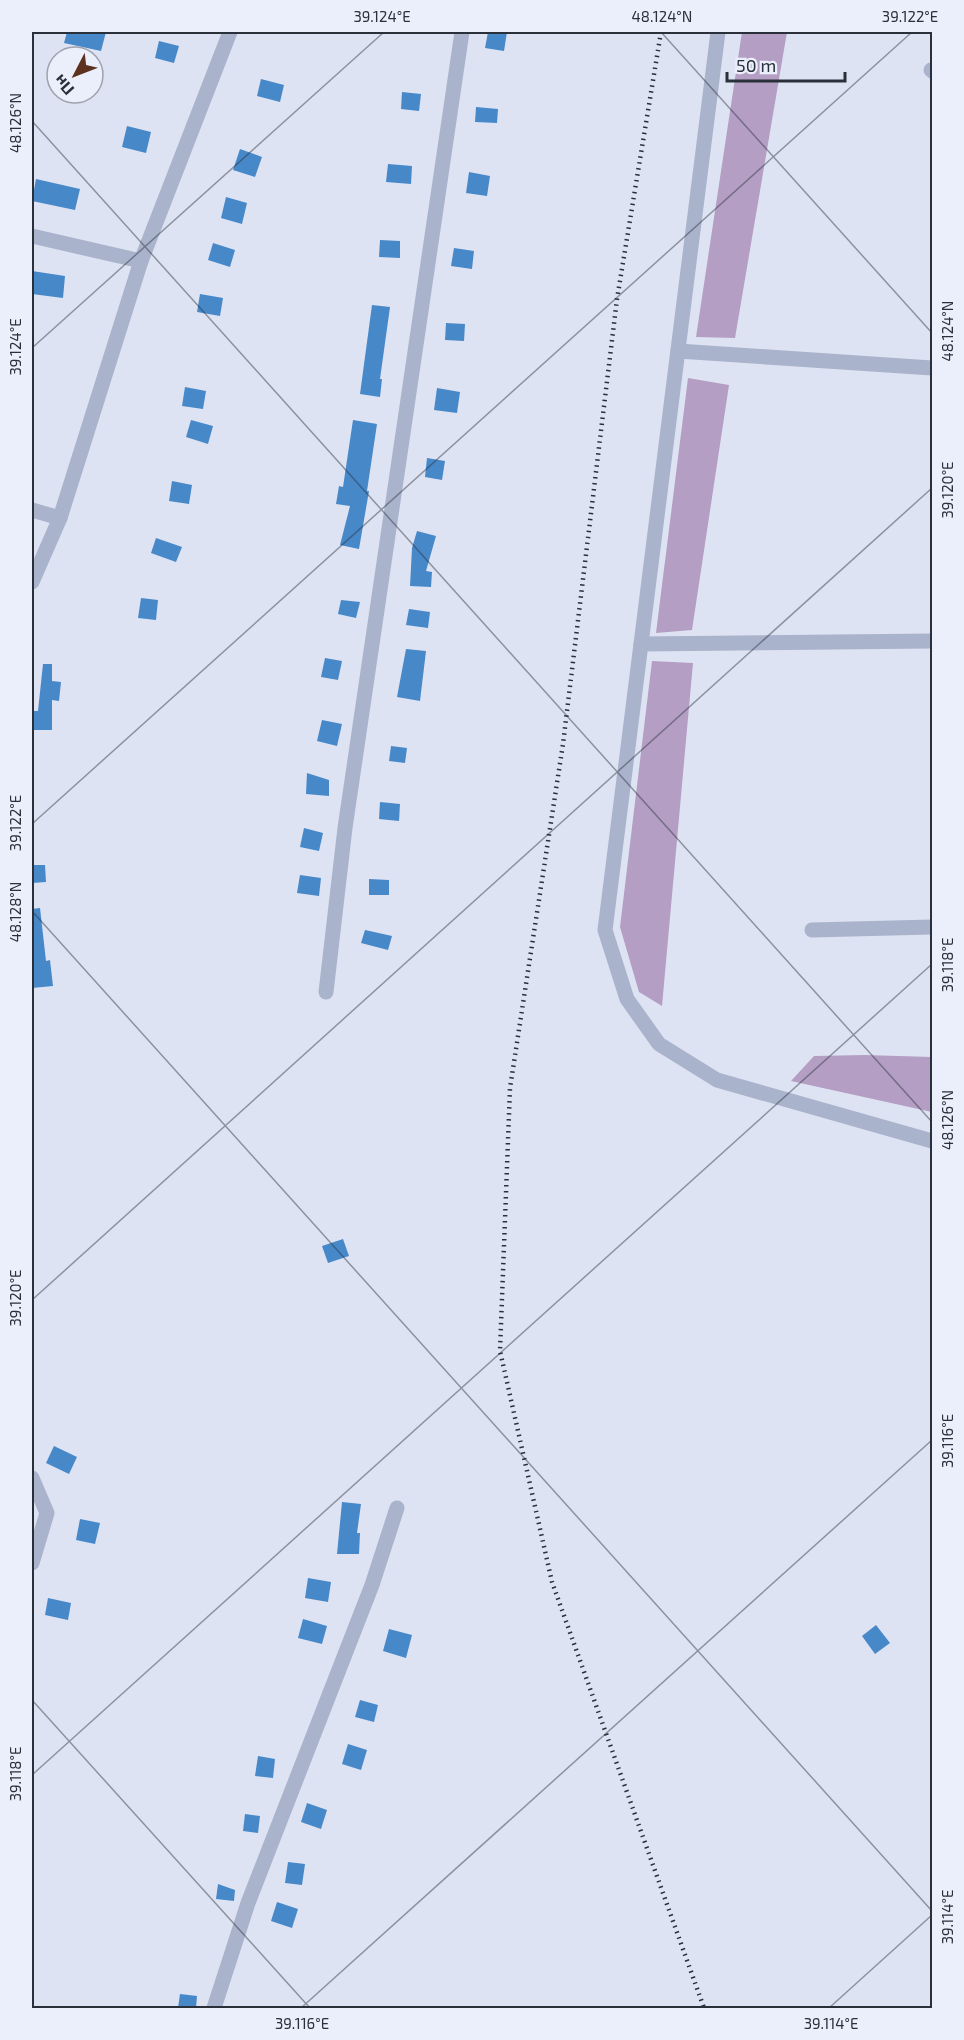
<svg xmlns="http://www.w3.org/2000/svg" width="964" height="2040" font-family="'Exo 2',sans-serif">
  <style>
    .green { fill: #b49ec3 }
    .building { fill: #4788c9 }
    .lines { fill: none; stroke-linecap: round; stroke-linejoin: round }
    .minor { stroke: #aab3cc; stroke-width: 15 }
    .tertiary { stroke: #aab3cc; stroke-width: 15 }
    .rail { stroke: #293039; stroke-width: 4.5; stroke-dasharray: 1.5 4.5; stroke-linecap: butt }
    .ticks { fill: none; stroke: #293039; stroke-width: 1.5; stroke-opacity: 0.45 }
    .neatline { fill: none; stroke: #293039; stroke-width: 2 }
    .ticks-label { font-size: 15px; text-anchor: middle; fill: #293039 }
  </style>
  <rect width="100%" height="100%" fill="#dee3f3"/>
  <g class="green">
    <path d="M742 32H787L735 338 696 337Z"/>
    <path d="M688 378 729 385 692 630 656 633Z"/>
    <path d="M652 661 693 663 662 1006 639 992 620 927Z"/>
    <path d="M865 1055 932 1057V1112L791 1081 814 1056Z"/>
  </g>
  <g class="building">
    <path d="M67 32H106L101 51 64 43Z"/>
    <path d="M488 32H507L504 51 485 48Z"/>
    <path d="M159 41 179 46 174 63 155 58Z"/>
    <path d="M261 79 284 85 280 102 257 96Z"/>
    <path d="M402 92 421 94 419 111 401 109Z"/>
    <path d="M476 107 498 109 497 123 475 122Z"/>
    <path d="M127 126 151 132 146 153 122 147Z"/>
    <path d="M240 149 262 157 255 177 233 170Z"/>
    <path d="M388 164 412 166 411 184 386 182Z"/>
    <path d="M469 172 490 176 487 196 466 193Z"/>
    <path d="M36 179 80 189 75 210 32 201Z"/>
    <path d="M226 197 247 203 242 224 221 218Z"/>
    <path d="M380 240 400 241V258L379 257Z"/>
    <path d="M213 243 235 250 230 267 208 260Z"/>
    <path d="M454 248 474 251 472 269 451 266Z"/>
    <path d="M32 271 65 276 63 298 32 294Z"/>
    <path d="M200 294 223 298 220 316 197 312Z"/>
    <path d="M372 305 390 307 380 379H382L380 397 360 394Z"/>
    <path d="M446 323 465 324 464 341 445 340Z"/>
    <path d="M185 387 206 391 203 409 182 406Z"/>
    <path d="M437 388 460 392 457 413 434 410Z"/>
    <path d="M191 420 213 426 208 444 186 437Z"/>
    <path d="M353 420 377 424 367 491H369L359 549 340 545 350 506 336 504 339 486 343 487Z"/>
    <path d="M427 458 445 461 442 480 425 477Z"/>
    <path d="M172 481 192 485 189 504 169 501Z"/>
    <path d="M417 531 436 536 426 571 432 572 431 587 410 586 412 548Z"/>
    <path d="M156 538 182 547 176 562 151 553Z"/>
    <path d="M141 598 158 600 156 620 138 618Z"/>
    <path d="M341 600 360 602 356 618 338 614Z"/>
    <path d="M409 609 430 612 428 628 406 625Z"/>
    <path d="M406 649 426 651 420 701 397 697Z"/>
    <path d="M325 658 342 661 338 680 321 677Z"/>
    <path d="M43 664H52V681L61 682 59 701 52 700V730H34V711H38Z"/>
    <path d="M322 720 342 724 337 746 317 741Z"/>
    <path d="M391 746 407 748 405 763 389 761Z"/>
    <path d="M307 773 329 780V796L306 794Z"/>
    <path d="M380 802 400 804 399 821 379 819Z"/>
    <path d="M304 828 323 833 319 851 300 847Z"/>
    <path d="M32 865H45L46 882 32 883Z"/>
    <path d="M300 875 321 878 319 896 297 893Z"/>
    <path d="M369 879 389 880V895H369Z"/>
    <path d="M40 908 46 961 50 960 53 986 32 988V909Z"/>
    <path d="M365 930 392 936 388 950 361 943Z"/>
    <path d="M343 1239 349 1256 328 1263 322 1246Z"/>
    <path d="M54 1446 77 1457 69 1474 46 1463Z"/>
    <path d="M342 1502 361 1504 357 1533H360L359 1554H337Z"/>
    <path d="M80 1519 100 1523 95 1544 76 1540Z"/>
    <path d="M308 1578 331 1582 328 1602 305 1598Z"/>
    <path d="M48 1598 71 1603 68 1620 45 1615Z"/>
    <path d="M303 1619 327 1626 322 1644 298 1638Z"/>
    <path d="M876 1625 890 1643 875 1654 862 1636Z"/>
    <path d="M389 1629 412 1635 406 1658 383 1651Z"/>
    <path d="M360 1700 378 1705 374 1722 355 1717Z"/>
    <path d="M348 1744 367 1750 361 1770 342 1764Z"/>
    <path d="M258 1756 275 1759 273 1778 255 1776Z"/>
    <path d="M307 1803 327 1810 321 1829 301 1822Z"/>
    <path d="M245 1814 260 1816 258 1833 243 1831Z"/>
    <path d="M288 1862 305 1864 302 1885 285 1883Z"/>
    <path d="M218 1884 235 1890 234 1901 216 1899Z"/>
    <path d="M277 1902 298 1909 292 1928 271 1921Z"/>
    <path d="M180 1994 197 1996 196 2008H178Z"/>
  </g>
  <g class="lines">
    <g class="minor">
      <path d="M931 70 932 71"/>
      <path d="M32 236 141 261"/>
      <path d="M678 351 932 368"/>
      <path d="M32 510 60 518"/>
      <path d="M32 582 60 518 141 261 230 32"/>
      <path d="M641 644 932 641"/>
      <path d="M812 930 932 927"/>
      <path d="M326 992 345 828 462 32"/>
      <path d="M32 1478 47 1513 32 1563"/>
      <path d="M214 2008 248 1903 372 1585 397 1508"/>
    </g>
    <path class="tertiary" d="M718 32 605 930 627 999 659 1044 717 1080 932 1141"/>
    <path class="rail" d="M661 32 617 299 563 744 510 1088 500 1351 552 1582 704 2008"/>
  </g>
  <path class="ticks" d="M661 32 932 333M32 121 932 1122M32 348 384 32M32 824 912 32M32 911 932 1911M32 1300 932 488M32 1700 310 2008M32 1775 932 964M301 2008 932 1440M829 2008 932 1915"/>
  <rect width="964" height="2040" fill="none" stroke="#ebeefb" stroke-width="66"/>
  <g transform="translate(75 75) rotate(228)"><circle r="28" fill="#ebeefb" stroke="#9da2ad" stroke-width="1.5"/>
  <path d="M0-4.5L10 22L0 15L-10 22Z" fill="#5c321e"/>
  <text y="-9" font-size="16" font-weight="bold" text-anchor="middle" fill="#293039">Пн</text>
  </g>
  <path d="M727 72v9h118v-9" fill="none" stroke="#293039" stroke-width="3"/>
  <text x="736" y="72" font-size="18" fill="#293039" stroke="#ebeefb" stroke-width="4.5" paint-order="stroke">50 m</text>
  <rect x="33" y="33" width="898" height="1974" class="neatline"/>
  <g class="ticks-label">
    <text x="382" y="22">39.124°E</text>
    <text x="662" y="22">48.124°N</text>
    <text x="910" y="22">39.122°E</text>
    <text transform="translate(16 123) rotate(-90)" y="5">48.126°N</text>
    <text transform="translate(948 331) rotate(-90)" y="5">48.124°N</text>
    <text transform="translate(16 347) rotate(-90)" y="5">39.124°E</text>
    <text transform="translate(948 490) rotate(-90)" y="5">39.120°E</text>
    <text transform="translate(16 823) rotate(-90)" y="5">39.122°E</text>
    <text transform="translate(16 912) rotate(-90)" y="5">48.128°N</text>
    <text transform="translate(948 965) rotate(-90)" y="5">39.118°E</text>
    <text transform="translate(948 1120) rotate(-90)" y="5">48.126°N</text>
    <text transform="translate(16 1298) rotate(-90)" y="5">39.120°E</text>
    <text transform="translate(948 1441) rotate(-90)" y="5">39.116°E</text>
    <text transform="translate(16 1774) rotate(-90)" y="5">39.118°E</text>
    <text transform="translate(948 1917) rotate(-90)" y="5">39.114°E</text>
    <text x="302" y="2029">39.116°E</text>
    <text x="831" y="2029">39.114°E</text>
  </g>
</svg>
